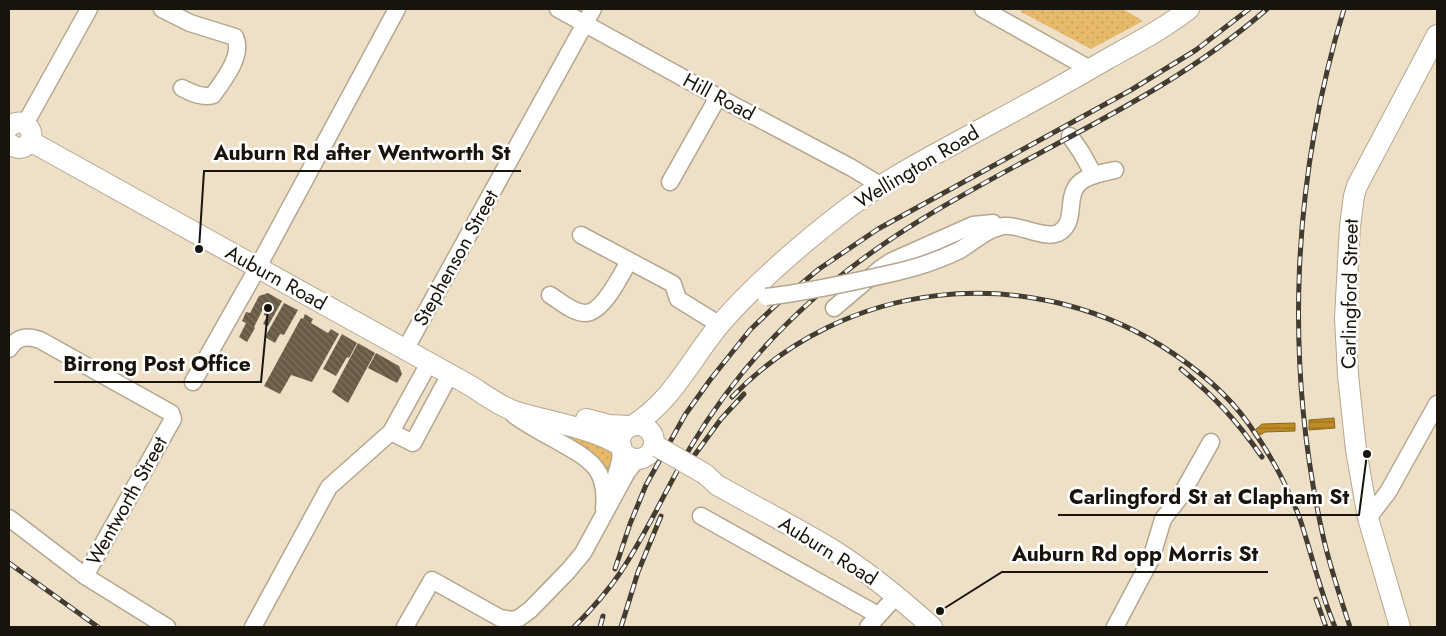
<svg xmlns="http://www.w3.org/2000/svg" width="1446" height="636" font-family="Jost,sans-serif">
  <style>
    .grass { fill: url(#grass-dots) }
    .water { fill: url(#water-rules); stroke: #8c681c }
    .building { fill: url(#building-back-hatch) }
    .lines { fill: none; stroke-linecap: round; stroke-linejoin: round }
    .minor-casing { stroke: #b5a78f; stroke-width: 19 }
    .major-casing { stroke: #b5a78f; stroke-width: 22 }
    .minor { stroke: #fff; stroke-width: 16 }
    .major { stroke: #fff; stroke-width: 20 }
    .rail-casing { stroke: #433c30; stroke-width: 5 }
    .rail { stroke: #fff; stroke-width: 3; stroke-dasharray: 9; stroke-linecap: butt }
    .minor-bridge-casing { stroke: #b5a78f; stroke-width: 19; stroke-linecap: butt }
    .major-bridge-casing { stroke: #b5a78f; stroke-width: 22; stroke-linecap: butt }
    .minor-bridge { stroke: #fff; stroke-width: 16 }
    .major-bridge { stroke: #fff; stroke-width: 20 }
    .labels { text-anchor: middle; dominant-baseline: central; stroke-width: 5; stroke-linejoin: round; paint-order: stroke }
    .street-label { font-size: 20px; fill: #19140b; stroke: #fff }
    .leader { fill: none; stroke: #19140b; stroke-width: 2 }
    .callout-dot { fill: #19140b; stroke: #fff; stroke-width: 2 }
    .callout-label { font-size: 21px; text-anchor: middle; font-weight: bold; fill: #19140b; stroke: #fff; stroke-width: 5; stroke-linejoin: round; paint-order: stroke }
  </style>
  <defs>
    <pattern id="grass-dots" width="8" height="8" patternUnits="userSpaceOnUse" patternTransform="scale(1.25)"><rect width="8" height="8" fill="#e6ba6a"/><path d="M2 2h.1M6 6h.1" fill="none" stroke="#c59f5b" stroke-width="1.8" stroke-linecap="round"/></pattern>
    <pattern id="water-rules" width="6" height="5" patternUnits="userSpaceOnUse" patternTransform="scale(1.25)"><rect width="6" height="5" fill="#bd8c24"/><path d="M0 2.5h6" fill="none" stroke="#99711d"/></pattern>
    <pattern id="building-back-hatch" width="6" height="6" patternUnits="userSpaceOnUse" patternTransform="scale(1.25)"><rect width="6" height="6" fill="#685b45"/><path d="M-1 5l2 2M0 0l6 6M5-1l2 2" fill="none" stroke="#7c7261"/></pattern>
  </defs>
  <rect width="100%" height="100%" fill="#eee0c7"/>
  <g class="grass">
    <path d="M1022 9H1123L1143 21 1091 49 1021 12Z"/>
    <path d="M544 426 608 444 617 455 609 472 593 453Z"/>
  </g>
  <g class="water">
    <path d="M1334 418 1335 428 1309 430V420Z"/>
    <path d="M1295 423V431L1265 432 1260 435 1256 429 1262 424Z"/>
  </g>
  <g class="building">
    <path d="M268 293 282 301 268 326 263 324 267 316 264 315 265 311 263 309 254 327 255 328 247 342 239 337 246 323 242 321 246 312 250 313 259 296Z"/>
    <path d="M284 303 298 310 284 335 280 334 275 343 265 337Z"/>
    <path d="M305 314 313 319 311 323 328 333 331 329 339 334 312 382 291 375 280 394 264 386 301 318 303 319Z"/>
    <path d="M342 334 357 343 349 358 347 357 336 376 323 369Z"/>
    <path d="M358 343 375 353 348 403 332 392Z"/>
    <path d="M376 353 399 366 402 374 397 383 368 368Z"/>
  </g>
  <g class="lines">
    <defs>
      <g id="minor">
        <path d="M162 9 190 23 235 37C244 55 223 81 213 95 202 98 192 93 182 88"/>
        <path d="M558 9 718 97 852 168 880 185"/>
        <path d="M983 9 1090 69"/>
        <path d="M25 124 89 9"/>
        <path d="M1070 136 1081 152 1094 175"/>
        <path d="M670 182 718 97"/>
        <path d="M581 235 673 284 678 299 720 325"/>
        <path d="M960 250C973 242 988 228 1004 226 1020 224 1047 241 1060 232 1079 220 1062 191 1085 179 1094 174 1105 172 1115 170"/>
        <path d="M550 295C560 301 573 313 585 313 603 313 621 275 629 261"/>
        <path d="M834 308 880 269 892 261 973 225 993 223 997 228"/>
        <path d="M9 349C17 337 26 335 40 340L171 413 173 419 169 426 85 576"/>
        <path d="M405 350 593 9"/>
        <path d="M193 382 253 276 397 9"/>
        <path d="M514 415C529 426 545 434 561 443 591 460 608 470 604 508"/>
        <path d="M391 432 413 443 450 374"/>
        <path d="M614 483 620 461 621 449"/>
        <path d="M701 516 878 615"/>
        <path d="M9 518 85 576 167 627"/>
        <path d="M1368 518 1388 492 1437 404"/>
        <path d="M253 627 329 487 391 432 429 363"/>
        <path d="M405 627 432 580 500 618 513 620 519 618 530 610 568 571 583 553 627 472 634 463 641 458"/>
        <path d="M868 627 897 595"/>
        <path d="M1115 627 1151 559 1163 519 1180 497 1211 442"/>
      </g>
      <g id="major">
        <path d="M9 127C26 112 41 139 24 147 18 149 13 147 9 143"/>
        <path d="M30 141 471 386C485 395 498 405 514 411 547 422 592 427 621 446"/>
        <path d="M586 419 609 425 630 426"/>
        <path d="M633 425C672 402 692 357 721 323 758 281 800 245 844 211 877 186 913 166 950 146 1003 117 1057 89 1109 58 1136 43 1165 28 1189 9"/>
        <circle cx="637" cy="442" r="17"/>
        <path d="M705 474 717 485C754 506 793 526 830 548 867 571 900 598 932 627"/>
        <path d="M1400 627 1368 518 1356 450 1348 375 1345 318 1350 226 1354 196 1357 186 1437 35"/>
      </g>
    </defs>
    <use href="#minor" class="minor-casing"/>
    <use href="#major" class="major-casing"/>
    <use href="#minor" class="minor"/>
    <use href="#major" class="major"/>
    <defs>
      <g id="rail">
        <path d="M1344 9C1292 180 1284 361 1323 536 1330 567 1340 597 1350 627"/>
        <path d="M1181 369C1215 397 1237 421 1262 457"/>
        <path d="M732 397C844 280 1023 261 1160 345 1192 365 1226 392 1248 423 1269 452 1287 485 1300 519 1312 555 1320 592 1335 627"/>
        <path d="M688 464 721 419 744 394"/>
        <path d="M9 563 98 627"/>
        <path d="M615 569 630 524 646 485 685 415 710 380 750 330 776 305 819 269 878 229 1131 90 1196 50 1249 9"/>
        <path d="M1316 599 1326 627"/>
        <path d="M574 627C591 610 607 592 620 573 647 533 666 489 690 448 722 394 764 343 811 301 946 178 1130 129 1267 9"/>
        <path d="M600 627 603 616"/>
        <path d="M621 627 638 572 661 516"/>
      </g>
    </defs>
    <use href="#rail" class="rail-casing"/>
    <use href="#rail" class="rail"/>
    <defs>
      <path id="minor-bridge" d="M766 297C798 293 829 287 861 280 898 272 925 267 960 250"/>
      <path id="major-bridge" d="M658 447 705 474"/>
    </defs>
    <use href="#minor-bridge" class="minor-bridge-casing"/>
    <use href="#major-bridge" class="major-bridge-casing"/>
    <use href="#minor-bridge" class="minor-bridge"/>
    <use href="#major-bridge" class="major-bridge"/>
  </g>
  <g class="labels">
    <g class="street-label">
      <text transform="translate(719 97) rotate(28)">Hill Road</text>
      <text transform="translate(917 167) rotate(-31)">Wellington Road</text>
      <text transform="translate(456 258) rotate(-61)">Stephenson Street</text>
      <text transform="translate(276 278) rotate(29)">Auburn Road</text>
      <text transform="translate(1350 294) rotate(-89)">Carlingford Street</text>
      <text transform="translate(127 501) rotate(-61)">Wentworth Street</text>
      <text transform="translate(828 551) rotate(32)">Auburn Road</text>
    </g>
  </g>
  <path class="leader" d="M199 249L204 171H521M268 308L261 382H54M1367 454L1359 515H1058M940 611L1002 572H1268"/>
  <g class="callout-dot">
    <circle cx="199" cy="249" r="5"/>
    <circle cx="268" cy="308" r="5"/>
    <circle cx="1367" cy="454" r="5"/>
    <circle cx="940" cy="611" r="5"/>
  </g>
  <g class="callout-label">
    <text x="362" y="160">Auburn Rd after Wentworth St</text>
    <text x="157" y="371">Birrong Post Office</text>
    <text x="1209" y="504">Carlingford St at Clapham St</text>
    <text x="1135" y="561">Auburn Rd opp Morris St</text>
  </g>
  <rect width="1446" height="636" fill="none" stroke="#19140b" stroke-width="20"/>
</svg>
